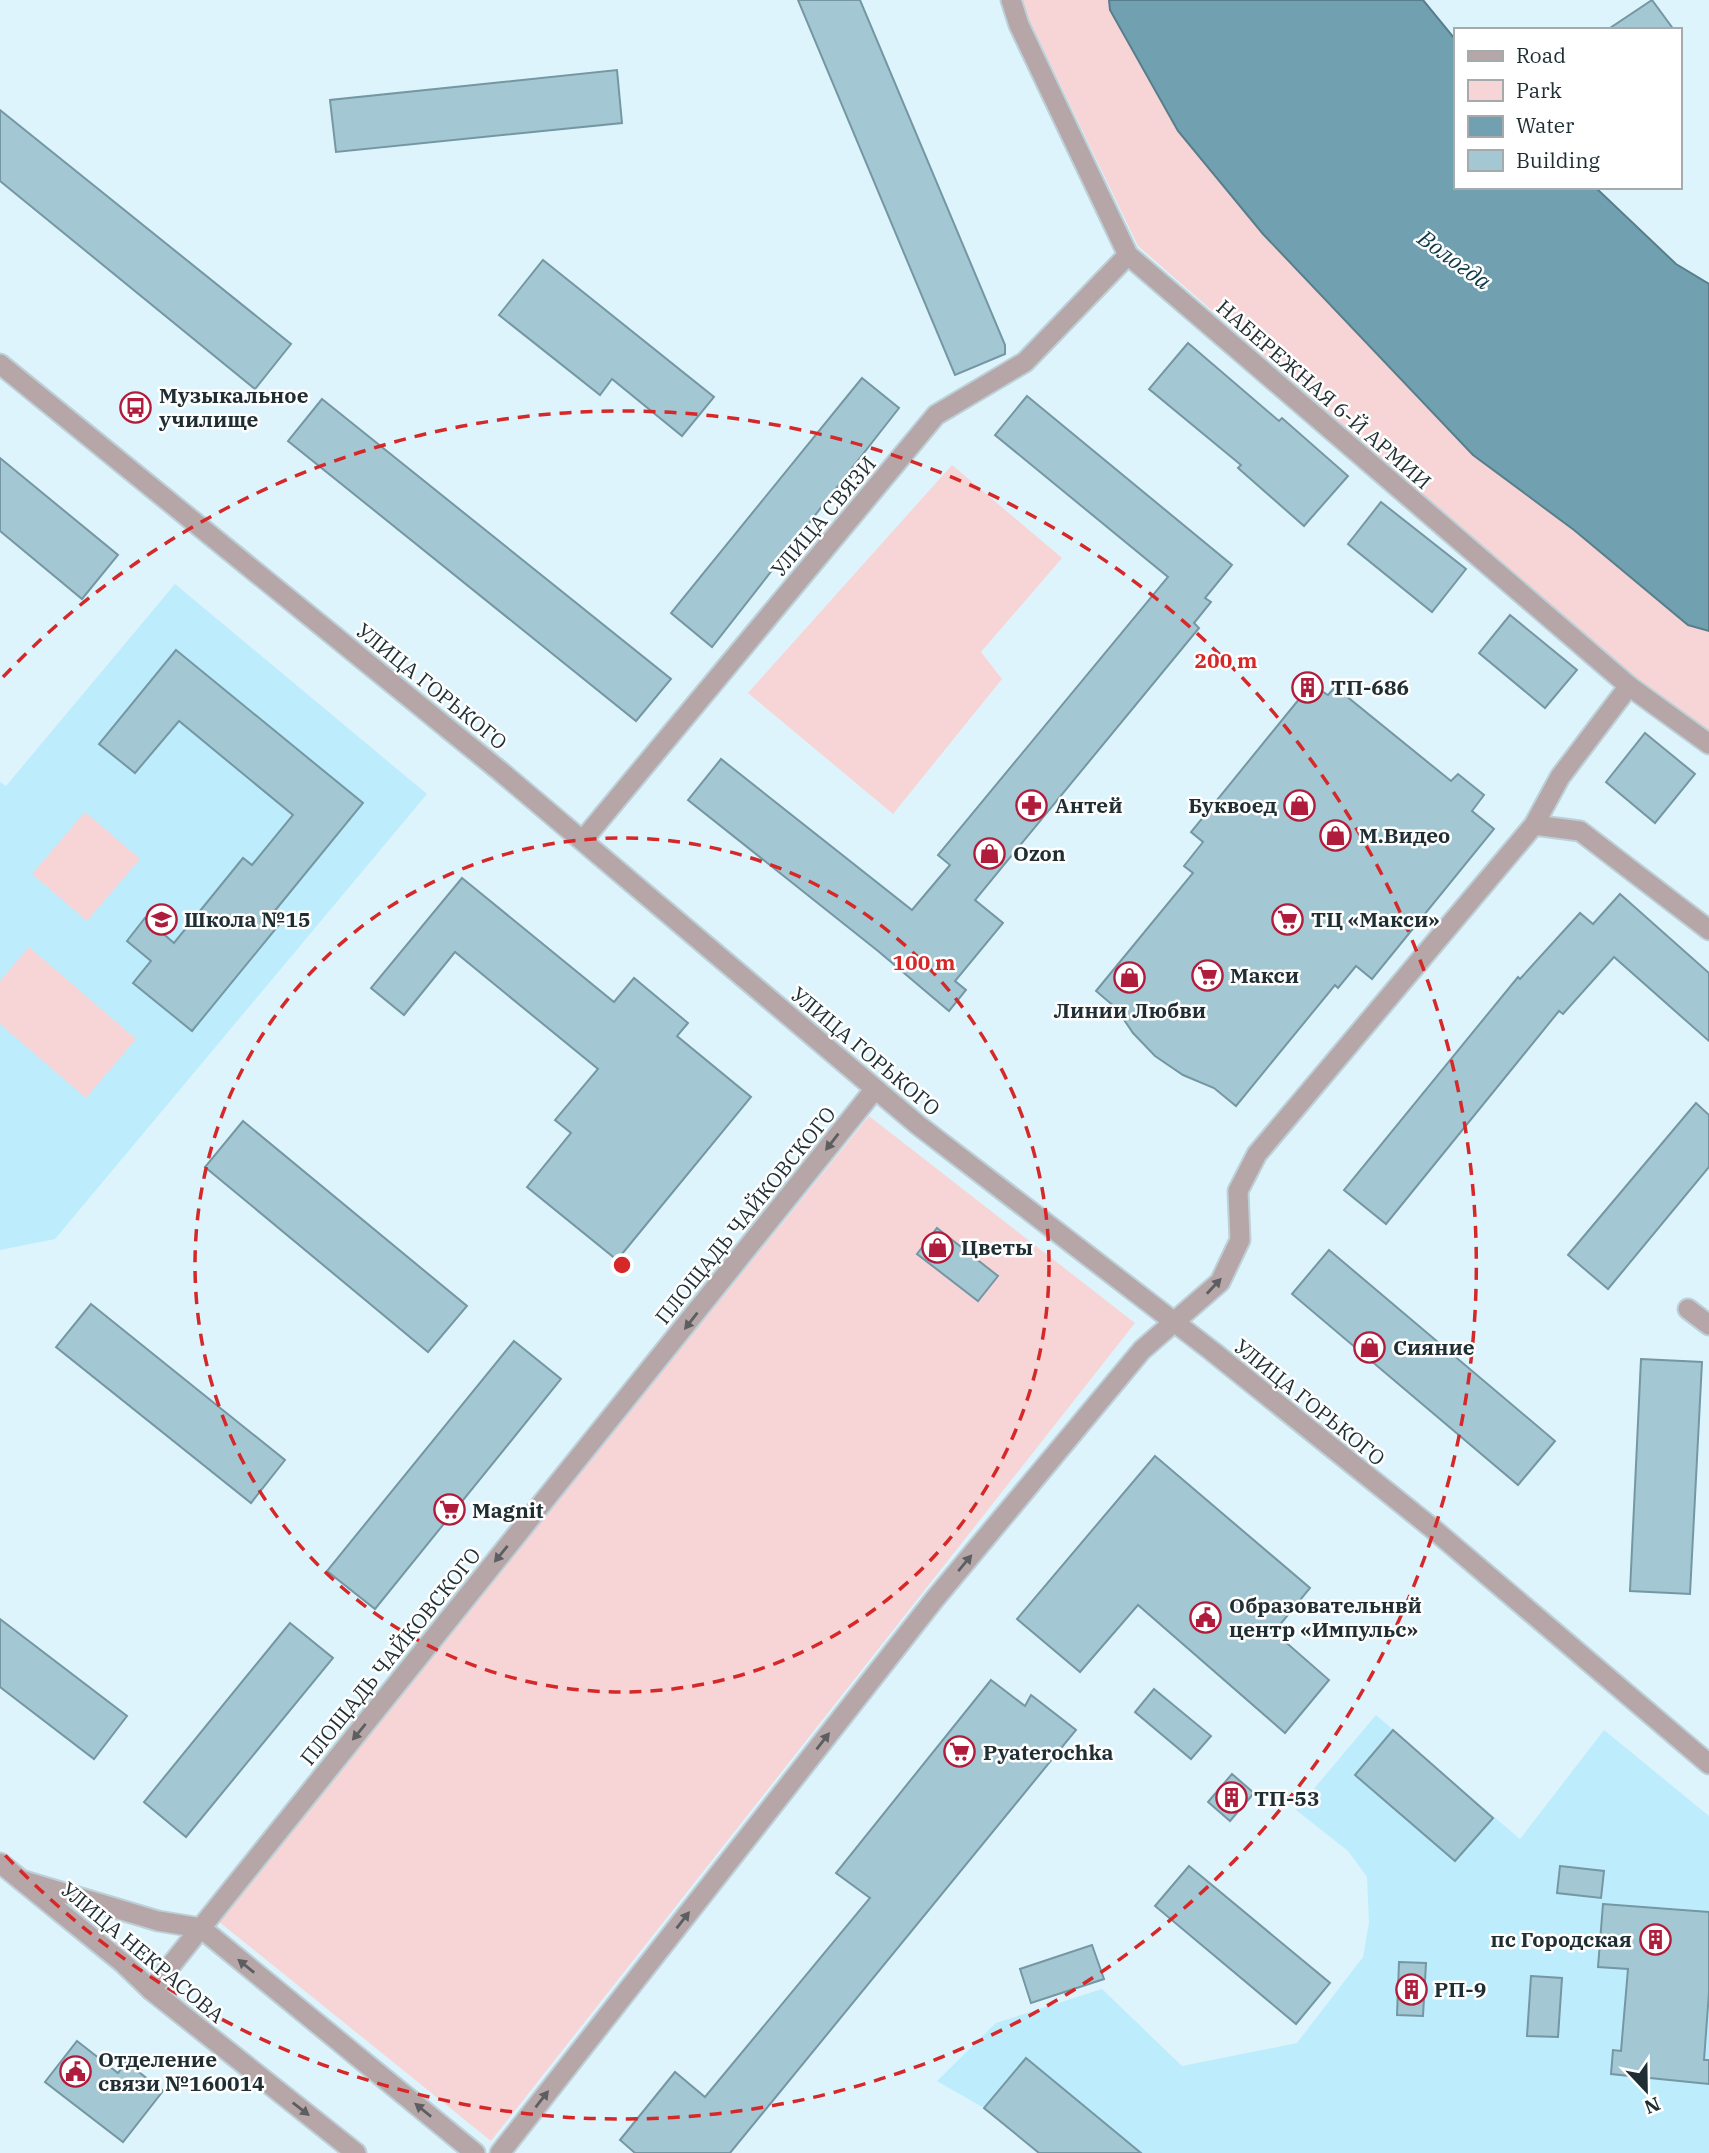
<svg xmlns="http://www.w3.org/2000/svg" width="1709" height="2153" font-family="'IBM Plex Serif',serif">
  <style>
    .built { fill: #bdecfc }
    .green { fill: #f7d5d6 }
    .water { fill: #71a1b1; stroke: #587e8b; stroke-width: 2 }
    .building { fill: #a3c8d4; stroke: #7497a3; stroke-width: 2 }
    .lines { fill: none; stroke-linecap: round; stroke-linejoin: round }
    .minor-casing { stroke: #bcd0d8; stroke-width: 23 }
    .tertiary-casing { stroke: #bcd0d8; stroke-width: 23 }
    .minor { stroke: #b7a6a7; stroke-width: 19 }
    .tertiary { stroke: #b7a6a7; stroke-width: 19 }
    .oneway { fill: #5c5e61 }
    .ring { fill: none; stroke: #d62828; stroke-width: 3.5; stroke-dasharray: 12 9 }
    .labels { text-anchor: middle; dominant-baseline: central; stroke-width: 5; stroke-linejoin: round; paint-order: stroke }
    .street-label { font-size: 21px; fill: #1f2e33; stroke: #fff }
    .poi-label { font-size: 21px; font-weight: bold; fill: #1f2e33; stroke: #fff; text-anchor: start }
    .water-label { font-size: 23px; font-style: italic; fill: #0c3946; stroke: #fff }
    .centre { fill: #d62828; stroke: #fff; stroke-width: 3.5 }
    .ring-label { font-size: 21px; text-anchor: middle; font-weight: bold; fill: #d62828; stroke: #fff; stroke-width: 5; stroke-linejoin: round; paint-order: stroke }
  </style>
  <rect width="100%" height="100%" fill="#def4fc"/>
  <g class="built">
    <path d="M175 584 427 794 55 1239 0 1250V782L6 786Z"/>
    <path d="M1376 1715 1520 1839 1604 1730 1709 1816V2153H1039L984 2108 937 2081 996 2023 1102 1989 1182 2066 1297 2043 1363 1957 1369 1923 1367 1877 1348 1851 1296 1810Z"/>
  </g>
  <g class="green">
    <path d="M1022 0H1109L1110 10 1473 455 1574 530 1688 625 1709 631V732L1634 679 1138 246 1030 22Z"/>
    <path d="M952 465 1062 558 981 652 1002 679 893 814 748 693Z"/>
    <path d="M85 812 140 859 87 921 32 874Z"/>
    <path d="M29 947 136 1039 86 1098 0 1024V981Z"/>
    <path d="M869 1116 1135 1323 491 2141 218 1921Z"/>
  </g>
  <path class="water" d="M1109 0H1423L1455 39V187H1595L1676 264 1709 284V631L1688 625 1574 530 1473 455 1263 234 1178 131 1110 10Z"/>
  <g class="building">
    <path d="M798 0H860L1005 345V354L955 375Z"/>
    <path d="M1652 0 1674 30H1607Z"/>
    <path d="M617 70 622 123 336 152 330 100Z"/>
    <path d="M0 110 291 344 255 389 0 181Z"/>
    <path d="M543 260 714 397 682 436 612 379 600 395 499 315Z"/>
    <path d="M1188 343 1279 421 1282 418 1348 476 1304 526 1238 468 1241 465 1149 389Z"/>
    <path d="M862 378 899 408 712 647 671 613Z"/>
    <path d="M1027 396 1232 565 1205 598 1211 602 1194 623 1199 628 975 900 1003 923 955 981 966 990 949 1011 878 951 688 800 721 759 912 910 950 865 938 855 1168 577 995 435Z"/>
    <path d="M322 399 671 679 636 721 288 441Z"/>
    <path d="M0 458 118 555 82 599 0 531Z"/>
    <path d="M1381 502 1466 569 1432 612 1348 544Z"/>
    <path d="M1510 615 1577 670 1545 708 1479 653Z"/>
    <path d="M176 650 363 803 273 913 282 921 192 1031 133 983 151 961 127 941 145 918 174 943 243 858 252 865 293 815 179 721 135 773 99 744Z"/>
    <path d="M1301 678 1328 695 1335 687 1451 781 1458 774 1484 795 1472 811 1494 829 1372 979 1356 966 1338 988 1335 985 1236 1106 1214 1088 1183 1075 1155 1056 1133 1033 1116 1008 1096 991 1193 873 1184 866 1203 842 1191 832 1300 698Z"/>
    <path d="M1645 733 1695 774 1655 823 1606 782Z"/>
    <path d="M462 878 614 1002 634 978 688 1023 677 1036 751 1097 617 1260 527 1187 571 1133 555 1120 598 1069 455 952 404 1015 371 988Z"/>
    <path d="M1620 894 1709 973V1041L1614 957 1563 1014 1559 1011 1386 1224 1344 1190 1518 977 1520 979 1580 913 1593 924Z"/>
    <path d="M1696 1103 1709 1115V1167L1608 1289 1568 1255Z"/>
    <path d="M243 1121 467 1306 428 1352 205 1167Z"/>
    <path d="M937 1228 998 1276 978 1301 917 1254Z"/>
    <path d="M1329 1250 1555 1441 1518 1485 1292 1294Z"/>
    <path d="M91 1304 285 1460 251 1503 56 1347Z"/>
    <path d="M514 1341 561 1379 375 1609 327 1571Z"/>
    <path d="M1641 1359 1702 1362 1690 1594 1630 1591Z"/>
    <path d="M1155 1456 1310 1588 1274 1632 1329 1680 1285 1733 1138 1605 1080 1672 1017 1619Z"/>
    <path d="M0 1619 127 1716 94 1759 0 1687Z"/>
    <path d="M290 1623 333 1658 186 1837 144 1802Z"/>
    <path d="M991 1680 1025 1706 1031 1695 1076 1730 730 2153H635L620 2140 675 2072 705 2097 870 1898 836 1873Z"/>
    <path d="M1154 1689 1211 1736 1191 1759 1135 1712Z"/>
    <path d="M1393 1730 1493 1818 1455 1861 1355 1775Z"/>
    <path d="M1232 1774 1254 1793 1230 1821 1208 1802Z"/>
    <path d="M1189 1866 1330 1983 1296 2024 1155 1906Z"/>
    <path d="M1560 1866 1604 1871 1601 1898 1557 1893Z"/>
    <path d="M1603 1904 1709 1912V1992L1704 2060H1709V2084L1611 2074 1613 2050 1621 2051 1628 1969 1598 1967Z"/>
    <path d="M1092 1945 1104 1979 1031 2003 1020 1969Z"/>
    <path d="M1399 1962 1426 1963 1423 2016 1397 2015Z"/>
    <path d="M1531 1976 1562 1978 1558 2037 1527 2036Z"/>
    <path d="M77 2041 118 2073 126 2062 163 2091 123 2142 45 2082Z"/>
    <path d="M1026 2058 1141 2153H1039L984 2108Z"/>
  </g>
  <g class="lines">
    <defs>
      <g id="minor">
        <path d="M1011 0 1019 25 1128 255 1629 686 1709 744"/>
        <path d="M1534 825 1580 831 1709 930"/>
        <path d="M583 840 936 415 1025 362 1128 255"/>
        <path d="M1688 1309 1709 1325"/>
        <path d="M0 1863 123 1963 151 1990 356 2153"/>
        <path d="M21 1880 158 1921 201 1928 475 2153"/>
        <path d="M151 1990 875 1089"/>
        <path d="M500 2153 934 1600 1142 1350 1220 1282 1240 1240 1238 1191 1257 1154 1534 825 1560 777 1629 686"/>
      </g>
      <path id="tertiary" d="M0 364 500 771 918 1125 1212 1351 1432 1528 1709 1764"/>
    </defs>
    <use href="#minor" class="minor-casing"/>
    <use href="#tertiary" class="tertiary-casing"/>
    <use href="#minor" class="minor"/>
    <use href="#tertiary" class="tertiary"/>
  </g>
  <defs><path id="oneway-solid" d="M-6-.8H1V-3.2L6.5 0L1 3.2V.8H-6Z" transform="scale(1.75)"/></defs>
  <g class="oneway">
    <use href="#oneway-solid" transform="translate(832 1142) rotate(128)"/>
    <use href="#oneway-solid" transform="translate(1214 1286) rotate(-47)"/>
    <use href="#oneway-solid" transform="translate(691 1321) rotate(128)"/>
    <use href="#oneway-solid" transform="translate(501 1554) rotate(129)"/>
    <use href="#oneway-solid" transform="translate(965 1563) rotate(-50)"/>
    <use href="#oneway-solid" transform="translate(359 1732) rotate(129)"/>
    <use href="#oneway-solid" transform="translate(823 1741) rotate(-52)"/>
    <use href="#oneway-solid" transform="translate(683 1920) rotate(-52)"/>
    <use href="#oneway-solid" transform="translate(246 1966) rotate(-141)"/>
    <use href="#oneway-solid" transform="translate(542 2099) rotate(-52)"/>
    <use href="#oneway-solid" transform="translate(301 2109) rotate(38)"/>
    <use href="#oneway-solid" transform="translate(423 2110) rotate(-141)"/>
  </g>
  <g class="ring">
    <circle cx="622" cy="1265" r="427"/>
    <path d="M3 677A854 854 0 1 1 3 1853"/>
  </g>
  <defs>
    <symbol id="bus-ring" viewBox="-11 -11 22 22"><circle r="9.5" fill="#fff" stroke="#b01c3c" stroke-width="1.5"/><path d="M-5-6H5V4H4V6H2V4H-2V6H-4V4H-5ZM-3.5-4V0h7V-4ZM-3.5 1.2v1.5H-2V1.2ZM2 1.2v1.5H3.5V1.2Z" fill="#b01c3c"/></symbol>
    <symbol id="building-ring" viewBox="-11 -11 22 22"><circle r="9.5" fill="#fff" stroke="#b01c3c" stroke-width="1.5"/><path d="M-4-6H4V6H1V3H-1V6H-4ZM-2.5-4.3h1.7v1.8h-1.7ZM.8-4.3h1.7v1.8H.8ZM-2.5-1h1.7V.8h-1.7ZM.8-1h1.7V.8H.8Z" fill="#b01c3c"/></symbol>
    <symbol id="pharmacy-ring" viewBox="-11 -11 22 22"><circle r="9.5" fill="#fff" stroke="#b01c3c" stroke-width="1.5"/><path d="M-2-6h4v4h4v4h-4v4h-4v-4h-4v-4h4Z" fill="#b01c3c"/></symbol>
    <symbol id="shop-ring" viewBox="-11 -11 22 22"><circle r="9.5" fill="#fff" stroke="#b01c3c" stroke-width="1.5"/><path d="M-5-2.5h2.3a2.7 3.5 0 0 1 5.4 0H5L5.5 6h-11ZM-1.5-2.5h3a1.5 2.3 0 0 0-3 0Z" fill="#b01c3c"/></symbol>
    <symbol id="school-ring" viewBox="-11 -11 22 22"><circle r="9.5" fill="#fff" stroke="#b01c3c" stroke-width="1.5"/><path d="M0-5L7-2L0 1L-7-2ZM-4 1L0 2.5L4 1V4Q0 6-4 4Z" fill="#b01c3c"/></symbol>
    <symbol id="supermarket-ring" viewBox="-11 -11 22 22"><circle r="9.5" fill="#fff" stroke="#b01c3c" stroke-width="1.5"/><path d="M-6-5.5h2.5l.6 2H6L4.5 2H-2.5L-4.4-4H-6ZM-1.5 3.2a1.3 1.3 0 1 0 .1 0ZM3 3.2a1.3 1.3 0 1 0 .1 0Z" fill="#b01c3c"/></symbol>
    <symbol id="civic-ring" viewBox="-11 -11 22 22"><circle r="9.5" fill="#fff" stroke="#b01c3c" stroke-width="1.5"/><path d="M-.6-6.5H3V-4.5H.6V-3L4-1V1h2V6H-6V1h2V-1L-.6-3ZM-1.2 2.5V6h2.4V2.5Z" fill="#b01c3c"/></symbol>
  </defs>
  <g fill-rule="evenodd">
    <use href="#bus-ring" x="118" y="390" width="35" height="35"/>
    <use href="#building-ring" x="1290" y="670" width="35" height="35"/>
    <use href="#pharmacy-ring" x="1014" y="788" width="35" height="35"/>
    <use href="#shop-ring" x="1282" y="788" width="35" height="35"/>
    <use href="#shop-ring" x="1318" y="818" width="35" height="35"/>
    <use href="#shop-ring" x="972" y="836" width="35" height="35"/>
    <use href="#school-ring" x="144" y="902" width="35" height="35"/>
    <use href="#supermarket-ring" x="1270" y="902" width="35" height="35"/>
    <use href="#supermarket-ring" x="1190" y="958" width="35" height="35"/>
    <use href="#shop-ring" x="1112" y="960" width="35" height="35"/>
    <use href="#shop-ring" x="920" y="1230" width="35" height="35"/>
    <use href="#shop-ring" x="1352" y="1330" width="35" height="35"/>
    <use href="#supermarket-ring" x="432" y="1492" width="35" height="35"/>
    <use href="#civic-ring" x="1188" y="1600" width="35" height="35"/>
    <use href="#supermarket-ring" x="942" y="1734" width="35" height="35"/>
    <use href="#building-ring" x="1214" y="1780" width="35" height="35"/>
    <use href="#building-ring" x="1638" y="1922" width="35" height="35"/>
    <use href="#building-ring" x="1394" y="1972" width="35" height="35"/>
    <use href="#civic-ring" x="58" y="2054" width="35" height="35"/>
  </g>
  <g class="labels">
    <g class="street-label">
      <text transform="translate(1324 394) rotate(41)">НАБЕРЕЖНАЯ 6-Й АРМИИ</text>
      <text transform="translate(823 516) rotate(-50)">УЛИЦА СВЯЗИ</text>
      <text transform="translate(432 686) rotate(39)">УЛИЦА ГОРЬКОГО</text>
      <text transform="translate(866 1051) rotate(40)">УЛИЦА ГОРЬКОГО</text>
      <text transform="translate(745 1215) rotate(-51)">ПЛОЩАДЬ ЧАЙКОВСКОГО</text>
      <text transform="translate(1310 1402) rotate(39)">УЛИЦА ГОРЬКОГО</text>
      <text transform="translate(390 1656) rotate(-51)">ПЛОЩАДЬ ЧАЙКОВСКОГО</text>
      <text transform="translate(143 1952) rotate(40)">УЛИЦА НЕКРАСОВА</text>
    </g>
    <g class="poi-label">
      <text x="159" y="395">Музыкальное<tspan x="159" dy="24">училище</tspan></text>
      <text x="1331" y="687">ТП-686</text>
      <text x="1055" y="805">Антей</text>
      <text x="1277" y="805" text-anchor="end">Буквоед</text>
      <text x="1359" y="835">М.Видео</text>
      <text x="1013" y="853">Ozon</text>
      <text x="184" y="919">Школа №15</text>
      <text x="1311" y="919">ТЦ «Макси»</text>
      <text x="1230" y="975">Макси</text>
      <text x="1130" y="1010" text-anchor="middle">Линии Любви</text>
      <text x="961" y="1247">Цветы</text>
      <text x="1393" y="1347">Сияние</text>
      <text x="472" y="1510">Magnit</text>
      <text x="1229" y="1605">Образовательнвй<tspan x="1229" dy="24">центр «Импульс»</tspan></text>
      <text x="983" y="1752">Pyaterochka</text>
      <text x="1254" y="1798">ТП-53</text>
      <text x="1632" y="1939" text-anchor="end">пс Городская</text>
      <text x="1434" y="1989">РП-9</text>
      <text x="98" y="2059">Отделение<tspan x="98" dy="24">связи №160014</tspan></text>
    </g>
    <g class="water-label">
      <text transform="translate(1455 259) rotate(36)">Вологда</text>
    </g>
  </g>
  <circle cx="622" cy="1265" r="10" class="centre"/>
  <g class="ring-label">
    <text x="1226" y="668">200 m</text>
    <text x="924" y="970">100 m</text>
  </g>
  <rect x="1454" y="28" width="228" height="161" fill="#ffffff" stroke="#a5abad" stroke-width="2"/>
  <rect x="1468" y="51" width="35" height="10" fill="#b7a6a7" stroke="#a5abad" stroke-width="2"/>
  <text x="1516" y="63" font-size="21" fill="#1f2e33">Road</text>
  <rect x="1468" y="80" width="35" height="21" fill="#f7d5d6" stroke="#a5abad" stroke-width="2"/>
  <text x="1516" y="98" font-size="21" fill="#1f2e33">Park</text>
  <rect x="1468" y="116" width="35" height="21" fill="#71a1b1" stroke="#a5abad" stroke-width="2"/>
  <text x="1516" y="133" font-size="21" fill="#1f2e33">Water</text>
  <rect x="1468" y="150" width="35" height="21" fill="#a3c8d4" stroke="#a5abad" stroke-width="2"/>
  <text x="1516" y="168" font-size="21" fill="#1f2e33">Building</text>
  <g transform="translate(1646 2090) rotate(158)" stroke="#ffffff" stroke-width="5" paint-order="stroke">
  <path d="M0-5L12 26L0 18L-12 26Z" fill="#1f2e33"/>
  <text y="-10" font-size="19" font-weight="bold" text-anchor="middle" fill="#1f2e33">N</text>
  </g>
</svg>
